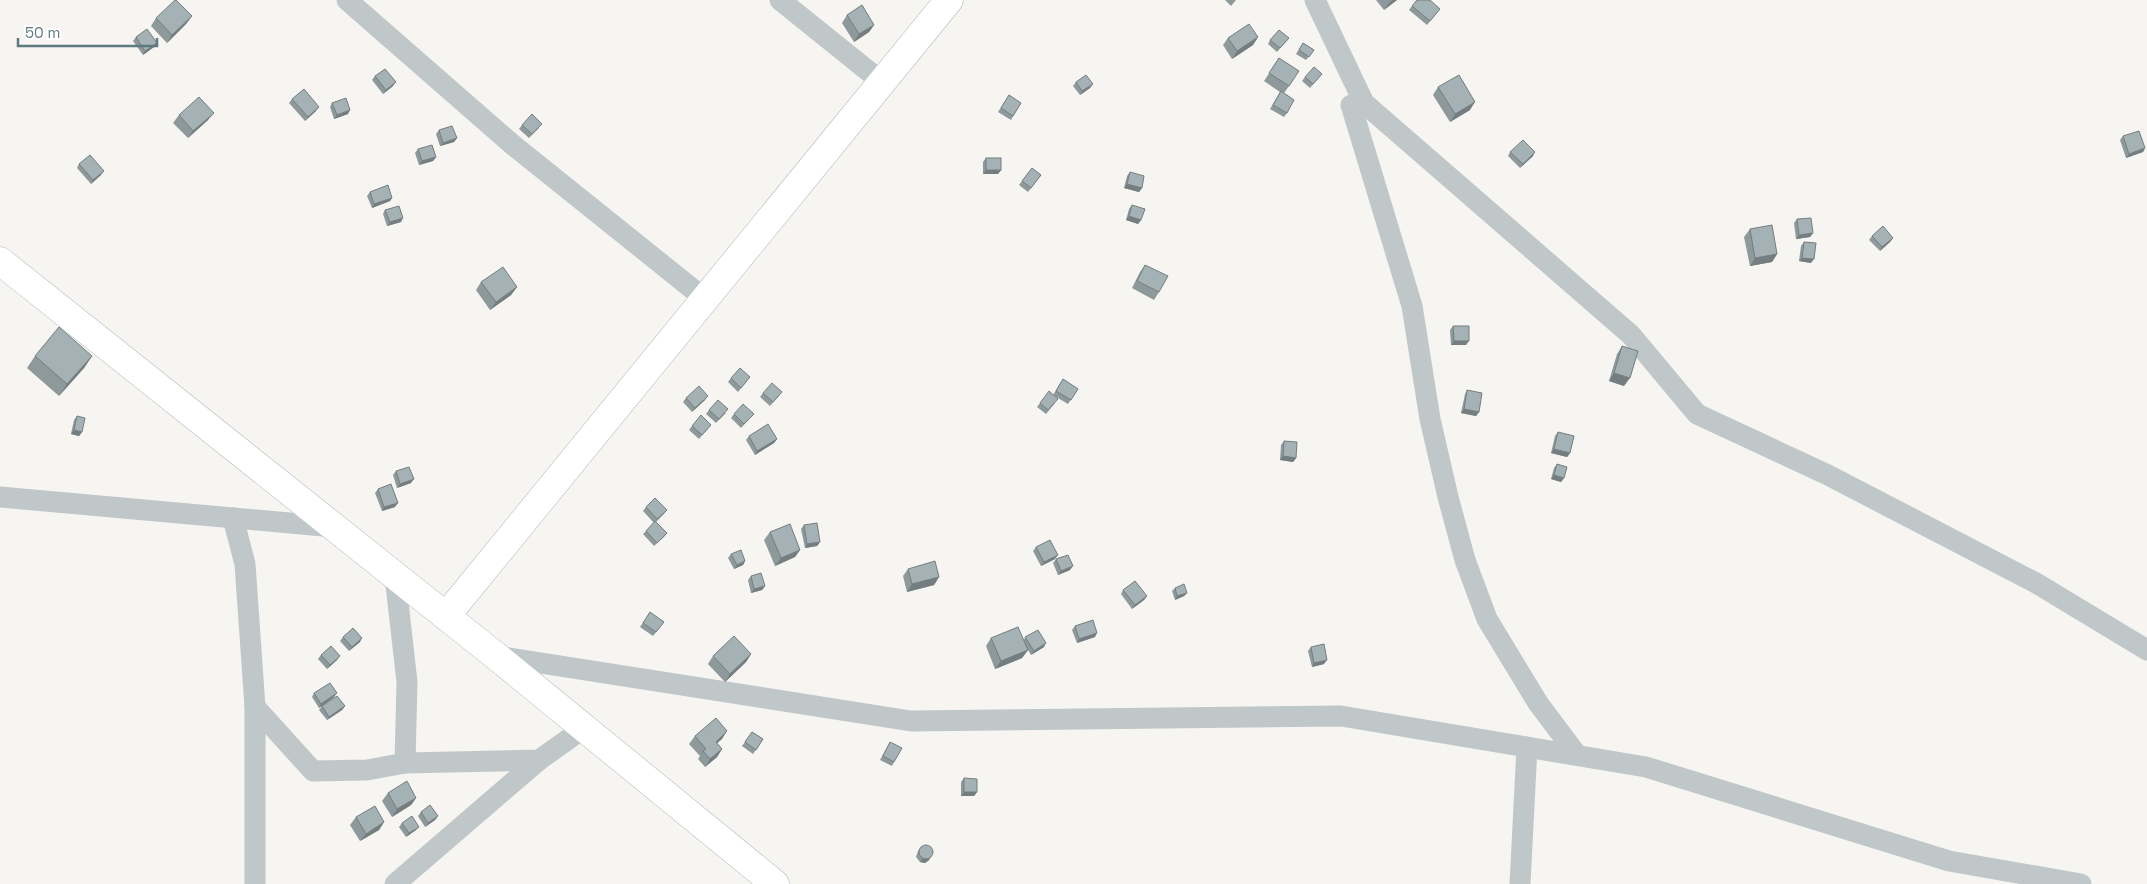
<svg xmlns="http://www.w3.org/2000/svg" width="2147" height="884" font-family="'Space Grotesk',sans-serif">
  <style>
    .lines { fill: none; stroke-linecap: round; stroke-linejoin: round }
    .secondary-casing { stroke: #b0b9bc; stroke-width: 29 }
    .street { stroke: #c0c7c9; stroke-width: 21 }
    .secondary { stroke: #fff; stroke-width: 28 }
    .wall { fill: #8e999c }
    .shaded-wall { fill: #747d7f }
    .building { fill: #a5b2b5; stroke: #747d7f }
  </style>
  <rect width="100%" height="100%" fill="#f6f5f2"/>
  <g class="lines">
    <defs>
      <g id="secondary">
        <path d="M0 261 496 656 775 884"/>
        <path d="M446 616 949 0"/>
      </g>
    </defs>
    <use href="#secondary" class="secondary-casing"/>
    <g class="street">
      <path d="M347 0 513 145 705 299"/>
      <path d="M780 0 882 82"/>
      <path d="M1315 0 1364 103 1631 335 1697 414 1828 475 2036 583 2147 650"/>
      <path d="M1351 105 1412 306 1430 419 1448 497 1465 560 1487 619 1538 703 1577 755"/>
      <path d="M0 497 334 527"/>
      <path d="M233 518 245 564 255 707 313 771 367 770 405 763 407 682 395 576"/>
      <path d="M496 656 911 721 1341 716 1646 767 1949 861 2081 884"/>
      <path d="M255 707V884"/>
      <path d="M405 763 539 760 584 728"/>
      <path d="M395 884 539 760"/>
      <path d="M1520 884 1527 747"/>
    </g>
    <use href="#secondary" class="secondary"/>
  </g>
  <g class="wall">
    <path d="M1225 0H1236L1231 6Z"/>
    <path d="M1376 0H1397L1384 10Z"/>
    <path d="M1412 6 1440 9 1427 25 1409 10Z"/>
    <path d="M847 15 874 25 869 32 854 42 842 23Z"/>
    <path d="M192 16 186 24 167 43 151 26 156 18Z"/>
    <path d="M136 37 154 47 143 55 133 41Z"/>
    <path d="M1258 37 1253 45 1232 59 1223 45 1228 38Z"/>
    <path d="M1289 38 1277 52 1268 44 1270 40Z"/>
    <path d="M1303 43 1314 50 1306 60 1296 54Z"/>
    <path d="M1279 58 1289 86 1284 93 1287 113 1284 117 1270 109 1280 92 1264 81Z"/>
    <path d="M1322 74 1310 88 1302 81 1305 77Z"/>
    <path d="M375 76 393 86 383 94 372 80Z"/>
    <path d="M1076 82 1090 88 1080 95 1073 86Z"/>
    <path d="M1438 87 1470 110 1450 122 1433 95Z"/>
    <path d="M1009 95 1021 103 1011 120 998 112Z"/>
    <path d="M292 99 316 111 305 121 289 103Z"/>
    <path d="M332 103 348 114 334 119 330 107Z"/>
    <path d="M179 115 208 120 188 138 173 123Z"/>
    <path d="M522 125 539 128 529 138 519 129Z"/>
    <path d="M439 130 457 138 454 142 440 146 436 134Z"/>
    <path d="M2123 136 2145 148 2143 152 2126 158 2120 140Z"/>
    <path d="M418 149 436 157 433 161 419 165 415 153Z"/>
    <path d="M1510 152 1533 156 1520 168 1508 156Z"/>
    <path d="M986 158 1001 170 998 174H983V162Z"/>
    <path d="M79 164 101 175 91 184 77 168Z"/>
    <path d="M1032 168 1041 175 1028 192 1019 185Z"/>
    <path d="M1130 172 1142 188 1139 192 1124 188 1127 176Z"/>
    <path d="M370 192 392 198 390 201 372 208 367 196Z"/>
    <path d="M1132 205 1141 220 1138 224 1126 220 1129 209Z"/>
    <path d="M385 210 401 222 387 226 383 214Z"/>
    <path d="M1797 219 1813 233 1810 237 1796 239 1794 223Z"/>
    <path d="M1750 229 1777 254 1772 262 1750 266 1744 237Z"/>
    <path d="M1872 236 1893 238 1890 242 1880 251 1869 240Z"/>
    <path d="M1804 242 1811 263 1799 261 1801 246Z"/>
    <path d="M1145 265 1159 292 1154 300 1132 288 1140 272Z"/>
    <path d="M481 282 517 287 511 295 490 310 476 290Z"/>
    <path d="M1453 326 1466 345H1451L1450 330Z"/>
    <path d="M1622 346 1624 386 1609 381 1617 354Z"/>
    <path d="M35 356H92L84 368 59 396 27 368Z"/>
    <path d="M731 378 747 381 738 392 728 382Z"/>
    <path d="M1063 379 1078 389 1068 404 1053 395Z"/>
    <path d="M1467 390 1479 412 1476 416 1461 413 1465 394Z"/>
    <path d="M763 393 779 396 770 406 760 397Z"/>
    <path d="M686 398 705 400 692 412 683 402Z"/>
    <path d="M1040 403H1055L1046 414 1037 407Z"/>
    <path d="M709 410 726 413 716 423 706 414Z"/>
    <path d="M734 414H754L741 428 731 418Z"/>
    <path d="M77 416 82 432 79 436 71 434 74 420Z"/>
    <path d="M711 425 699 439 689 430 692 426Z"/>
    <path d="M1558 432 1570 453 1567 457 1551 453 1555 436Z"/>
    <path d="M749 436 777 439 774 443 755 455 746 440Z"/>
    <path d="M1284 441 1296 458 1293 462 1280 460 1281 445Z"/>
    <path d="M1557 464 1564 478 1561 482 1551 479 1554 468Z"/>
    <path d="M396 471 411 483 397 488 393 475Z"/>
    <path d="M378 489 395 507 382 511 375 493Z"/>
    <path d="M646 507 667 510 664 514 656 522 667 533 664 537 654 546 643 534 654 523 643 511Z"/>
    <path d="M804 525 820 542 817 546 805 548 801 529Z"/>
    <path d="M770 532 800 550 795 557 775 566 764 540Z"/>
    <path d="M1036 547 1055 559 1041 566 1033 551Z"/>
    <path d="M731 554 745 561 743 565 734 569 728 558Z"/>
    <path d="M1056 559 1070 570 1058 575 1053 563Z"/>
    <path d="M908 569 939 577 934 585 907 592 903 576Z"/>
    <path d="M751 576 765 586 762 590 751 593 748 580Z"/>
    <path d="M1175 588 1187 593 1184 596 1175 600 1172 591Z"/>
    <path d="M1123 590 1147 596 1144 600 1132 609 1121 594Z"/>
    <path d="M650 612 664 622 653 636 640 627Z"/>
    <path d="M1075 626 1095 637 1077 643 1072 630Z"/>
    <path d="M343 637 360 642 349 651 340 641Z"/>
    <path d="M1025 637 1044 647 1031 655 1028 650 1022 658 995 669 986 646 991 638 1024 640Z"/>
    <path d="M1311 647 1324 664 1312 667 1308 651Z"/>
    <path d="M751 654 746 662 725 682 708 664 713 656Z"/>
    <path d="M321 655 337 660 327 669 318 659Z"/>
    <path d="M314 693 334 697 319 708 312 697Z"/>
    <path d="M322 706H345L342 710 327 720 319 710Z"/>
    <path d="M752 732 763 739 753 754 742 746Z"/>
    <path d="M695 736 722 739 717 743 722 749 717 757 705 767 698 759 700 756 689 744Z"/>
    <path d="M890 742 894 762 892 766 880 760Z"/>
    <path d="M964 778 977 792 974 796H961V782Z"/>
    <path d="M388 793 416 798 411 805 392 817 382 801Z"/>
    <path d="M421 812 438 816 435 820 425 827 418 816Z"/>
    <path d="M356 817 384 822 379 830 360 841 350 825Z"/>
    <path d="M402 823 416 830 406 837 399 827Z"/>
    <path d="M921 847 931 856 929 860 925 863 920 862 916 857 918 851Z"/>
  </g>
  <g class="shaded-wall">
    <path d="M1393 0H1397L1384 10 1390 2Z"/>
    <path d="M192 16 186 24 167 43 172 35Z"/>
    <path d="M874 25 869 32 854 42 859 34Z"/>
    <path d="M1258 37 1253 45 1232 59 1237 51Z"/>
    <path d="M157 43 154 47 143 55 145 51Z"/>
    <path d="M396 82 393 86 383 94 386 90Z"/>
    <path d="M1093 84 1090 88 1080 95 1082 91Z"/>
    <path d="M1475 102 1470 110 1450 122 1455 114Z"/>
    <path d="M319 107 316 111 305 121 308 117Z"/>
    <path d="M350 110 348 114 334 119 337 115Z"/>
    <path d="M214 113 208 120 188 138 193 131Z"/>
    <path d="M457 138 454 142 440 146 443 143Z"/>
    <path d="M2145 148 2143 152 2126 158 2129 154Z"/>
    <path d="M1535 152 1533 156 1520 168 1523 164Z"/>
    <path d="M436 157 433 161 419 165 422 161Z"/>
    <path d="M986 170H1001L998 174H983Z"/>
    <path d="M104 171 101 175 91 184 93 180Z"/>
    <path d="M1127 184 1142 188 1139 192 1124 188Z"/>
    <path d="M392 198 390 201 372 208 374 204Z"/>
    <path d="M1129 216 1141 220 1138 224 1126 220Z"/>
    <path d="M403 218 401 222 387 226 390 222Z"/>
    <path d="M1813 233 1810 237 1796 239 1799 235Z"/>
    <path d="M1893 238 1890 242 1880 251 1882 247Z"/>
    <path d="M1777 254 1772 262 1750 266 1755 258Z"/>
    <path d="M1802 258 1814 259 1811 263 1799 261Z"/>
    <path d="M517 287 511 295 490 310 496 302Z"/>
    <path d="M1454 341H1469L1466 345H1451Z"/>
    <path d="M92 356 84 368 59 396 67 384Z"/>
    <path d="M1614 373 1630 378 1624 386 1609 381Z"/>
    <path d="M708 396 705 400 692 412 695 408Z"/>
    <path d="M1464 409 1479 412 1476 416 1461 413Z"/>
    <path d="M74 430 82 432 79 436 71 434Z"/>
    <path d="M777 439 774 443 755 455 757 451Z"/>
    <path d="M1554 449 1570 453 1567 457 1551 453Z"/>
    <path d="M1283 456 1296 458 1293 462 1280 460Z"/>
    <path d="M1554 475 1564 478 1561 482 1551 479Z"/>
    <path d="M414 479 411 483 397 488 400 484Z"/>
    <path d="M398 503 395 507 382 511 384 507Z"/>
    <path d="M820 542 817 546 805 548 807 544Z"/>
    <path d="M800 550 795 557 775 566 781 558Z"/>
    <path d="M1058 555 1055 559 1041 566 1044 562Z"/>
    <path d="M745 561 743 565 734 569 737 565Z"/>
    <path d="M1073 566 1070 570 1058 575 1061 571Z"/>
    <path d="M939 577 934 585 907 592 912 584Z"/>
    <path d="M765 586 762 590 751 593 754 589Z"/>
    <path d="M1187 593 1184 596 1175 600 1177 596Z"/>
    <path d="M1147 596 1144 600 1132 609 1135 605Z"/>
    <path d="M1097 633 1095 637 1077 643 1079 639Z"/>
    <path d="M362 638 360 642 349 651 352 647Z"/>
    <path d="M1046 643 1044 647 1031 655 1034 651Z"/>
    <path d="M1028 650 1022 658 995 669 1001 661Z"/>
    <path d="M751 654 746 662 725 682 730 674Z"/>
    <path d="M340 656 337 660 327 669 330 665Z"/>
    <path d="M1327 660 1324 664 1312 667 1314 663Z"/>
    <path d="M337 693 334 697 319 708 321 704Z"/>
    <path d="M345 706 342 710 327 720 329 717Z"/>
    <path d="M727 731 722 739 710 749 716 742Z"/>
    <path d="M722 749 717 757 705 767 710 759Z"/>
    <path d="M964 792H977L974 796H961Z"/>
    <path d="M416 798 411 805 392 817 397 809Z"/>
    <path d="M438 816 435 820 425 827 428 823Z"/>
    <path d="M384 822 379 830 360 841 366 834Z"/>
    <path d="M419 827 416 830 406 837 409 833Z"/>
    <path d="M931 856 929 860 925 863 920 862 923 858Z"/>
  </g>
  <g class="building">
    <path d="M175 0H176L192 16 172 35 156 18Z"/>
    <path d="M1417 0H1430L1440 9 1430 21 1412 6Z"/>
    <path d="M862 5 874 25 859 34 847 15Z"/>
    <path d="M1249 24 1258 37 1237 51 1228 38Z"/>
    <path d="M147 29 157 43 145 51 136 37Z"/>
    <path d="M1279 30 1289 38 1280 48 1270 40Z"/>
    <path d="M1303 43 1314 50 1309 57 1299 50Z"/>
    <path d="M1279 58 1299 71 1289 86 1269 73Z"/>
    <path d="M1314 67 1322 74 1313 84 1305 77Z"/>
    <path d="M385 69 396 82 386 90 375 76Z"/>
    <path d="M1086 75 1093 84 1082 91 1076 82Z"/>
    <path d="M1459 75 1475 102 1455 114 1438 87Z"/>
    <path d="M304 89 319 107 308 117 292 99Z"/>
    <path d="M1281 91 1294 100 1287 113 1273 105Z"/>
    <path d="M1009 95 1021 103 1013 116 1001 108Z"/>
    <path d="M199 97 214 113 193 131 179 115Z"/>
    <path d="M346 98 350 110 337 115 332 103Z"/>
    <path d="M532 114 542 124 532 134 522 125Z"/>
    <path d="M452 126 457 138 443 143 439 130Z"/>
    <path d="M2139 131 2145 148 2129 154 2123 136Z"/>
    <path d="M1523 140 1535 152 1523 164 1510 152Z"/>
    <path d="M432 145 436 157 422 161 418 149Z"/>
    <path d="M90 155 104 171 93 180 79 164Z"/>
    <rect x="986" y="158" width="15" height="12"/>
    <path d="M1032 168 1041 175 1031 188 1022 181Z"/>
    <path d="M1130 172 1144 176 1142 188 1127 184Z"/>
    <path d="M388 185 392 198 374 204 370 192Z"/>
    <path d="M1132 205 1145 209 1141 220 1129 216Z"/>
    <path d="M399 206 403 218 390 222 385 210Z"/>
    <path d="M1811 218 1813 233 1799 235 1797 219Z"/>
    <path d="M1772 225 1777 254 1755 258 1750 229Z"/>
    <path d="M1883 226 1893 238 1882 247 1872 236Z"/>
    <path d="M1804 242 1816 243 1814 259 1802 258Z"/>
    <path d="M1145 265 1168 276 1159 292 1137 281Z"/>
    <path d="M503 267 517 287 496 302 481 282Z"/>
    <path d="M1453 326H1469V341H1454Z"/>
    <path d="M59 327 92 356 67 384 35 356Z"/>
    <path d="M1622 346 1638 351 1630 378 1614 373Z"/>
    <path d="M740 368 750 377 741 388 731 378Z"/>
    <path d="M1063 379 1078 389 1071 400 1056 391Z"/>
    <path d="M772 383 782 392 773 402 763 393Z"/>
    <path d="M699 386 708 396 695 408 686 398Z"/>
    <path d="M1467 390 1482 393 1479 412 1464 409Z"/>
    <path d="M1049 391 1058 399 1048 410 1040 403Z"/>
    <path d="M718 400 728 409 719 419 709 410Z"/>
    <path d="M743 404 754 414 744 424 734 414Z"/>
    <path d="M701 415 711 425 702 435 692 426Z"/>
    <path d="M77 416 85 418 82 432 74 430Z"/>
    <path d="M768 424 777 439 757 451 749 436Z"/>
    <path d="M1558 432 1574 436 1570 453 1554 449Z"/>
    <path d="M1284 441 1297 442 1296 458 1283 456Z"/>
    <path d="M1557 464 1567 467 1564 478 1554 475Z"/>
    <path d="M409 467 414 479 400 484 396 471Z"/>
    <path d="M391 484 398 503 384 507 378 489Z"/>
    <path d="M655 498 667 510 657 519 646 507Z"/>
    <path d="M655 521 667 533 657 543 646 531Z"/>
    <path d="M817 523 820 542 807 544 804 525Z"/>
    <path d="M790 524 800 550 781 558 770 532Z"/>
    <path d="M1050 540 1058 555 1044 562 1036 547Z"/>
    <path d="M741 550 745 561 737 565 731 554Z"/>
    <path d="M1068 555 1073 566 1061 571 1056 559Z"/>
    <path d="M935 561 939 577 912 584 908 569Z"/>
    <path d="M761 573 765 586 754 589 751 576Z"/>
    <path d="M1135 581 1147 596 1135 605 1123 590Z"/>
    <path d="M1184 584 1187 593 1177 596 1175 588Z"/>
    <path d="M650 612 664 622 656 632 643 623Z"/>
    <path d="M1093 620 1097 633 1079 639 1075 626Z"/>
    <path d="M1018 627 1028 650 1001 661 991 638Z"/>
    <path d="M353 628 362 638 352 647 343 637Z"/>
    <path d="M1038 630 1046 643 1034 651 1025 637Z"/>
    <path d="M734 636 751 654 730 674 713 656Z"/>
    <path d="M1324 644 1327 660 1314 663 1311 647Z"/>
    <path d="M331 646 340 656 330 665 321 655Z"/>
    <path d="M330 683 337 693 321 704 314 693Z"/>
    <path d="M337 696 345 706 329 717 322 706Z"/>
    <path d="M716 718 727 731 716 742 722 749 710 759 703 751 706 749 695 736Z"/>
    <path d="M752 732 763 739 756 750 745 742Z"/>
    <path d="M890 742 902 748 894 762 883 756Z"/>
    <path d="M964 778 977 779V792H964Z"/>
    <path d="M407 781 416 798 397 809 388 793Z"/>
    <path d="M430 805 438 816 428 823 421 812Z"/>
    <path d="M375 806 384 822 366 834 356 817Z"/>
    <path d="M412 816 419 827 409 833 402 823Z"/>
    <circle cx="926" cy="852" r="7"/>
  </g>
  <path d="M18 38v8h139v-8" fill="none" stroke="#5f7980" stroke-width="2.5"/>
  <text x="25" y="38" font-size="15" fill="#5f7980" stroke="#ffffff" stroke-width="4" paint-order="stroke">50 m</text>
</svg>
